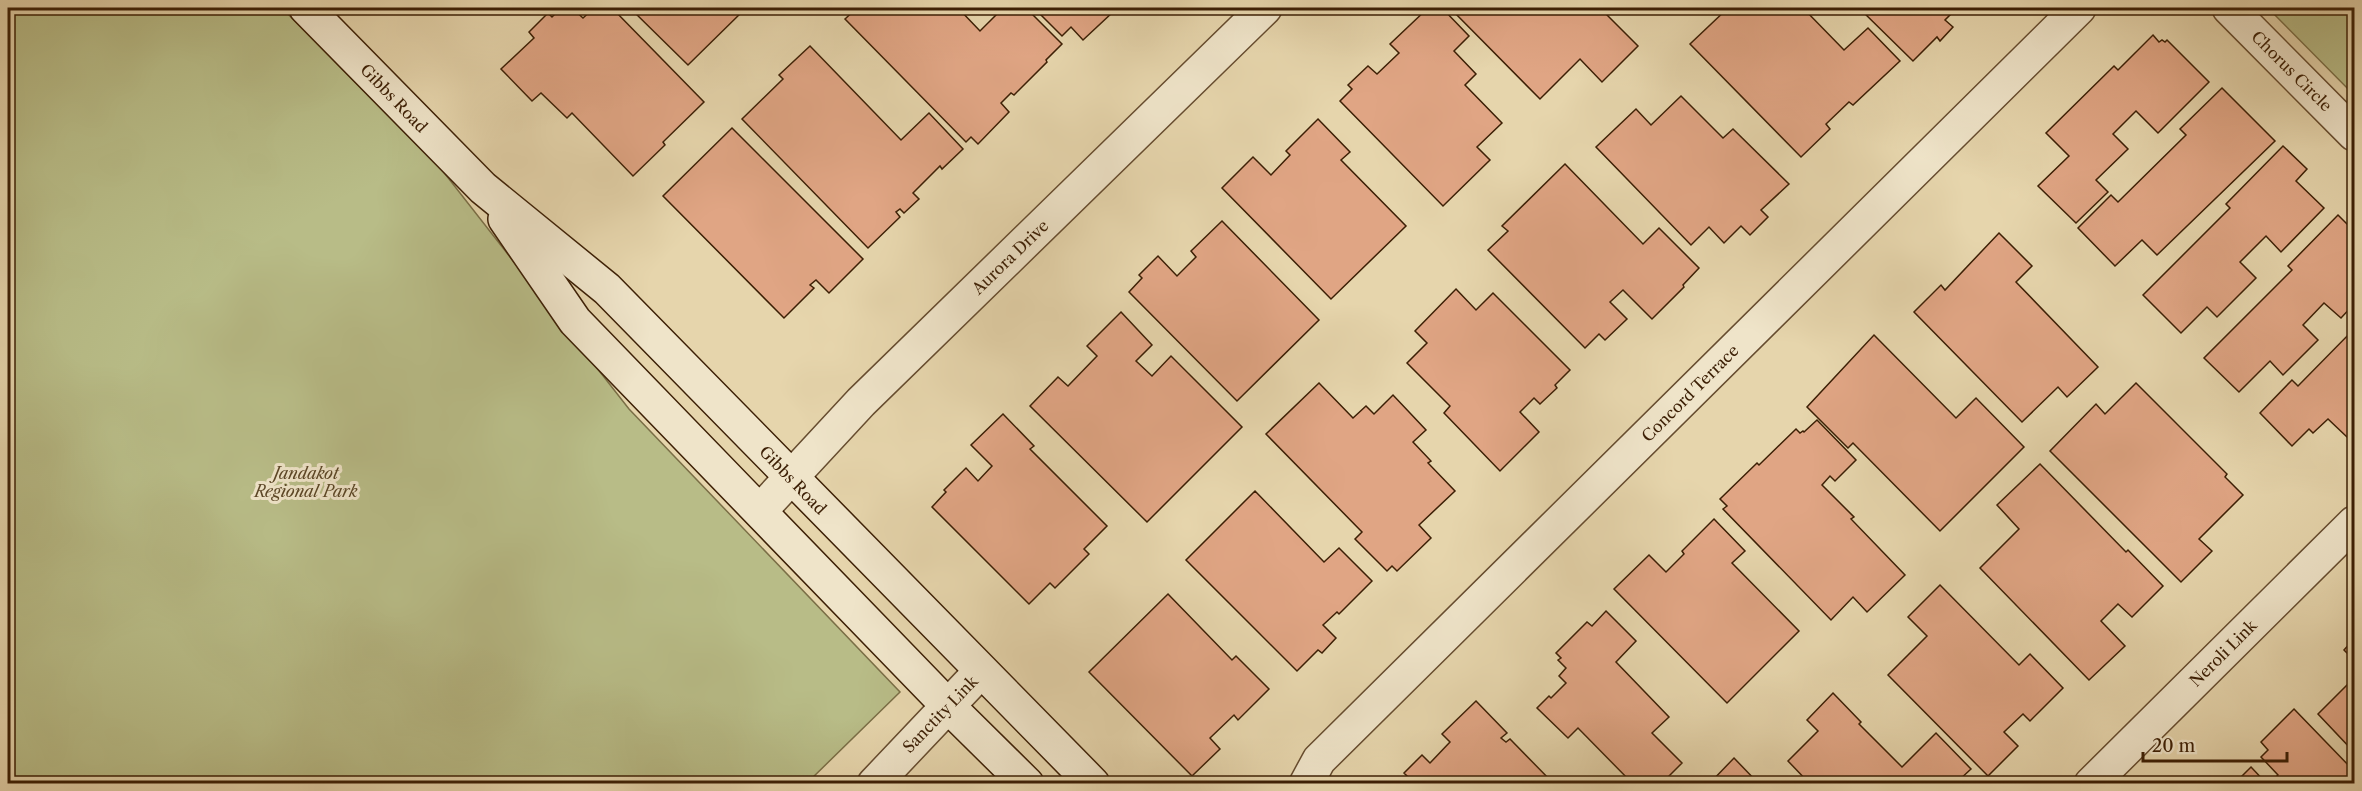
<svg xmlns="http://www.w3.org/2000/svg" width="2362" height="791" font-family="'Libre Caslon Text',serif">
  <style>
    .green { fill: #b8bc87; stroke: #7a6e46; stroke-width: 1.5 }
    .building { fill: #e0a584; stroke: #3c1f05; stroke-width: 1.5 }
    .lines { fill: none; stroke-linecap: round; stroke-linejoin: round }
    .minor-casing { stroke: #664c2f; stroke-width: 36 }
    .tertiary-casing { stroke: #664c2f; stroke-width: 36 }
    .secondary-casing { stroke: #3c1f05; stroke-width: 36 }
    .minor { stroke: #efe4c9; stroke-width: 33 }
    .tertiary { stroke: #efe4c9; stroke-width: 33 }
    .secondary { stroke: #efe4c9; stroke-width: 33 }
    .labels { text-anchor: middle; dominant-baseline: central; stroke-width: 6; stroke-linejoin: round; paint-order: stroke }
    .street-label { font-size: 16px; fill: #3c1f05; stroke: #efe4c9 }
    .park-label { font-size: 16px; font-style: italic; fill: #5b4626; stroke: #efe4c9 }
  </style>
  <rect width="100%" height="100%" fill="#e6d5ac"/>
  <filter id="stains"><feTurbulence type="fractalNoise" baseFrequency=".00333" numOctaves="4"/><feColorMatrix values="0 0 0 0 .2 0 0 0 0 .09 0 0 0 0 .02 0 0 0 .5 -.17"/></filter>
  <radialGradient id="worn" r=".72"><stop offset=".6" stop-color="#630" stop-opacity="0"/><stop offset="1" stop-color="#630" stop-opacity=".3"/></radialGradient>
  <g class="green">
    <path d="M8 8H282L442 170 629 409 900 692 807 783H8Z"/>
    <path d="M2268 8H2354V95Z"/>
  </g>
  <g class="building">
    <path d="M561 8H572L583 18 594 8H612L704 102 663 142 665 145 633 176 572 113 567 118 541 93 532 101 501 69 534 38 529 32 548 13 552 17Z"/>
    <path d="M630 8H746L688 65Z"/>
    <path d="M857 8H958L980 31 1003 8H1026L1062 44 1046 60 1047 62 1014 95 1011 93 1001 103 1009 112 978 144 971 137 966 142 845 19Z"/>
    <path d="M1034 8H1110L1114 11 1083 40 1071 27 1062 36Z"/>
    <path d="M1428 8H1442L1469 36 1454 51 1476 74 1465 85 1502 123 1477 147 1490 160 1443 206 1340 101 1352 89 1348 85 1368 66 1377 74 1399 53 1390 44Z"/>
    <path d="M1450 8H1600L1638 46 1602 82 1580 59 1540 99Z"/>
    <path d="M1728 8H1803L1844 50 1868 28 1900 61 1853 105 1849 102 1826 124 1830 129 1801 157 1690 44Z"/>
    <path d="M1859 8H1957L1945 20 1953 27 1940 41 1937 37 1913 61Z"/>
    <path d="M2153 35 2159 42 2162 40 2165 42 2167 40 2209 82 2158 133 2136 111 2113 134 2128 149 2096 180 2108 192 2076 223 2038 186 2069 156 2046 133 2114 66 2118 70Z"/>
    <path d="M810 46 901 140 929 113 963 149 942 169 940 166 913 193 919 199 904 213 900 209 896 212 900 217 868 248 742 119 783 79 779 75Z"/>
    <path d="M2222 88 2275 141 2157 255 2142 240 2115 266 2078 228 2111 195 2118 202 2186 135 2180 129Z"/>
    <path d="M1681 96 1723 138 1733 129 1789 184 1761 210 1768 217 1750 235 1741 226 1724 243 1709 227 1691 245 1596 147 1636 109 1651 125Z"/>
    <path d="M1318 119 1350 152 1341 160 1406 226 1331 299 1222 188 1253 157 1271 175 1290 155 1286 151Z"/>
    <path d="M732 128 863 259 829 293 816 280 810 285 814 288 784 318 663 196Z"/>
    <path d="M2283 146 2307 169 2296 181 2324 208 2281 252 2266 236 2240 262 2256 278 2217 317 2207 307 2181 333 2143 295 2230 208 2226 204Z"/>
    <path d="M1565 164 1643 244 1659 228 1699 268 1683 285 1684 287 1652 319 1623 290 1610 302 1627 319 1605 340 1599 334 1585 348 1488 250 1508 231 1502 226Z"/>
    <path d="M2338 215 2354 231V304L2341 318 2324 303 2303 325 2318 340 2283 375 2270 361 2239 392 2204 358 2292 270 2288 266Z"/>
    <path d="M1222 221 1319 320 1237 401 1129 292 1142 278 1139 275 1158 256 1177 276 1196 257 1191 251Z"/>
    <path d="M1999 233 2032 266 2016 282 2098 367 2067 397 2058 387 2022 422 1914 312 1941 285 1945 290Z"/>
    <path d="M1456 289 1476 310 1493 293 1570 370 1555 385 1557 388 1540 404 1534 398 1520 412 1539 432 1500 471 1444 413 1450 406 1407 363 1427 343 1415 331Z"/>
    <path d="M1121 312 1152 345 1136 361 1152 376 1171 356 1242 427 1147 522 1030 406 1058 377 1068 386 1097 356 1087 346Z"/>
    <path d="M2354 329V430L2347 437 2328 419 2313 433 2309 429 2292 446 2260 413 2292 380 2298 386Z"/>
    <path d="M1874 335 1956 418 1976 398 2024 447 1940 531 1853 443 1848 448 1807 407Z"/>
    <path d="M1319 383 1353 418 1366 406 1374 414 1393 395 1426 430 1413 442 1431 461 1428 463 1455 491 1419 525 1431 538 1397 571 1392 566 1387 571 1355 539 1362 532 1266 434Z"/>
    <path d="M2136 383 2227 474 2225 477 2243 495 2199 539 2212 551 2181 582 2050 451 2096 404 2105 414Z"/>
    <path d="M1003 414 1034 446 1030 449 1107 526 1084 549 1089 554 1055 588 1050 583 1029 604 932 507 946 492 944 490 966 468 978 481 992 466 971 445Z"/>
    <path d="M1817 420 1856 460 1835 481 1830 476 1822 485 1854 517 1851 519 1905 575 1867 612 1853 597 1831 620 1723 509 1727 506 1720 499 1757 463 1759 465 1796 429 1800 433 1803 431 1804 432Z"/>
    <path d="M2040 464 2126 552 2128 550 2163 586 2132 617 2118 604 2101 621 2125 646 2089 680 1980 568 2019 529 1997 505Z"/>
    <path d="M1255 491 1324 562 1339 548 1372 581 1339 614 1337 612 1323 625 1336 638 1322 653 1318 650 1297 671 1186 560Z"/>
    <path d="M1714 519 1745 551 1732 563 1799 631 1727 703 1614 589 1649 555 1666 572 1684 554 1682 551Z"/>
    <path d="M1940 585 2019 665 2030 654 2063 688 2030 721 2023 714 2004 732 2018 746 1988 776 1888 675 1927 636 1908 617Z"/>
    <path d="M1168 594 1232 660 1236 656 1269 689 1238 720 1234 715 1210 738 1220 749 1192 776 1089 672Z"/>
    <path d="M1606 611 1636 641 1616 662 1669 717 1652 733 1682 763 1661 784H1633L1578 728 1568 738 1537 708 1549 696 1551 698 1566 683 1559 676 1566 668 1558 660 1561 658 1556 653 1587 622 1592 626Z"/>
    <path d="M2354 639V660L2344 650Z"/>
    <path d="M2354 683V752L2318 714 2348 684 2350 688Z"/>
    <path d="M1833 693 1861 722 1859 724 1902 767 1936 733 1971 769 1958 781 1960 784H1810L1788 761 1818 731 1807 720Z"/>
    <path d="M1476 701 1507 733 1501 738 1506 742 1510 739 1554 784H1409L1412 781 1404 773 1422 755 1430 763 1450 742 1442 734Z"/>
    <path d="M2294 709 2354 771V784H2269L2278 775 2261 757 2268 750 2261 742Z"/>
    <path d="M1734 758 1759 784H1709Z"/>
    <path d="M2251 767 2267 784H2234Z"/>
  </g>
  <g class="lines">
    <defs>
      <g id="minor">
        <path d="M2229 8 2354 134"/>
        <path d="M874 784 981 671"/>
        <path d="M1306 784 1319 760 2079 8"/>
        <path d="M2091 784 2354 523"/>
      </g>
      <path id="tertiary" d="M760 511 861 402 1265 8"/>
      <g id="secondary">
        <path d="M306 8 483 188 607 289 1093 784"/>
        <path d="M505 219 575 321 948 706 1027 784"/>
      </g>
    </defs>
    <use href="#minor" class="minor-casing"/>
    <use href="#tertiary" class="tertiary-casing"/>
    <use href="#secondary" class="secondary-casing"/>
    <use href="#minor" class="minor"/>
    <use href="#tertiary" class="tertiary"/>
    <use href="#secondary" class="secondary"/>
  </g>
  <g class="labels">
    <g class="street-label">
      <text transform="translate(2292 71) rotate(45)">Chorus Circle</text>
      <text transform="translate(394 98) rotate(46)">Gibbs Road</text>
      <text transform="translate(1010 257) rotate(-44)">Aurora Drive</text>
      <text transform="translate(1690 393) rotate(-45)">Concord Terrace</text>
      <text transform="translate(793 480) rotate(46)">Gibbs Road</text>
      <text transform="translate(2223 653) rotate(-45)">Neroli Link</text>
      <text transform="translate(940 714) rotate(-46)">Sanctity Link</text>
    </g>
    <g class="park-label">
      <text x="306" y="473">Jandakot<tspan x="306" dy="18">Regional Park</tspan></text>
    </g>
  </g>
  <rect width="2362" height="791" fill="none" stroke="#e6d5ac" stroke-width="30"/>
  <rect x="9" y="9" width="2344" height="773" fill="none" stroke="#3c1f05" stroke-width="3"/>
  <rect x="15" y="15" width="2332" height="761" fill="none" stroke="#3c1f05" stroke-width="1.5"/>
  <path d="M2143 752v9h144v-9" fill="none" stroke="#3c1f05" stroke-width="3"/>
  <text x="2152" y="752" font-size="18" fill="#3c1f05" stroke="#efe4c9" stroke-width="4.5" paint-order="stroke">20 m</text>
  <rect width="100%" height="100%" filter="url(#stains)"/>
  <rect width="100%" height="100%" fill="url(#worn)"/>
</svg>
